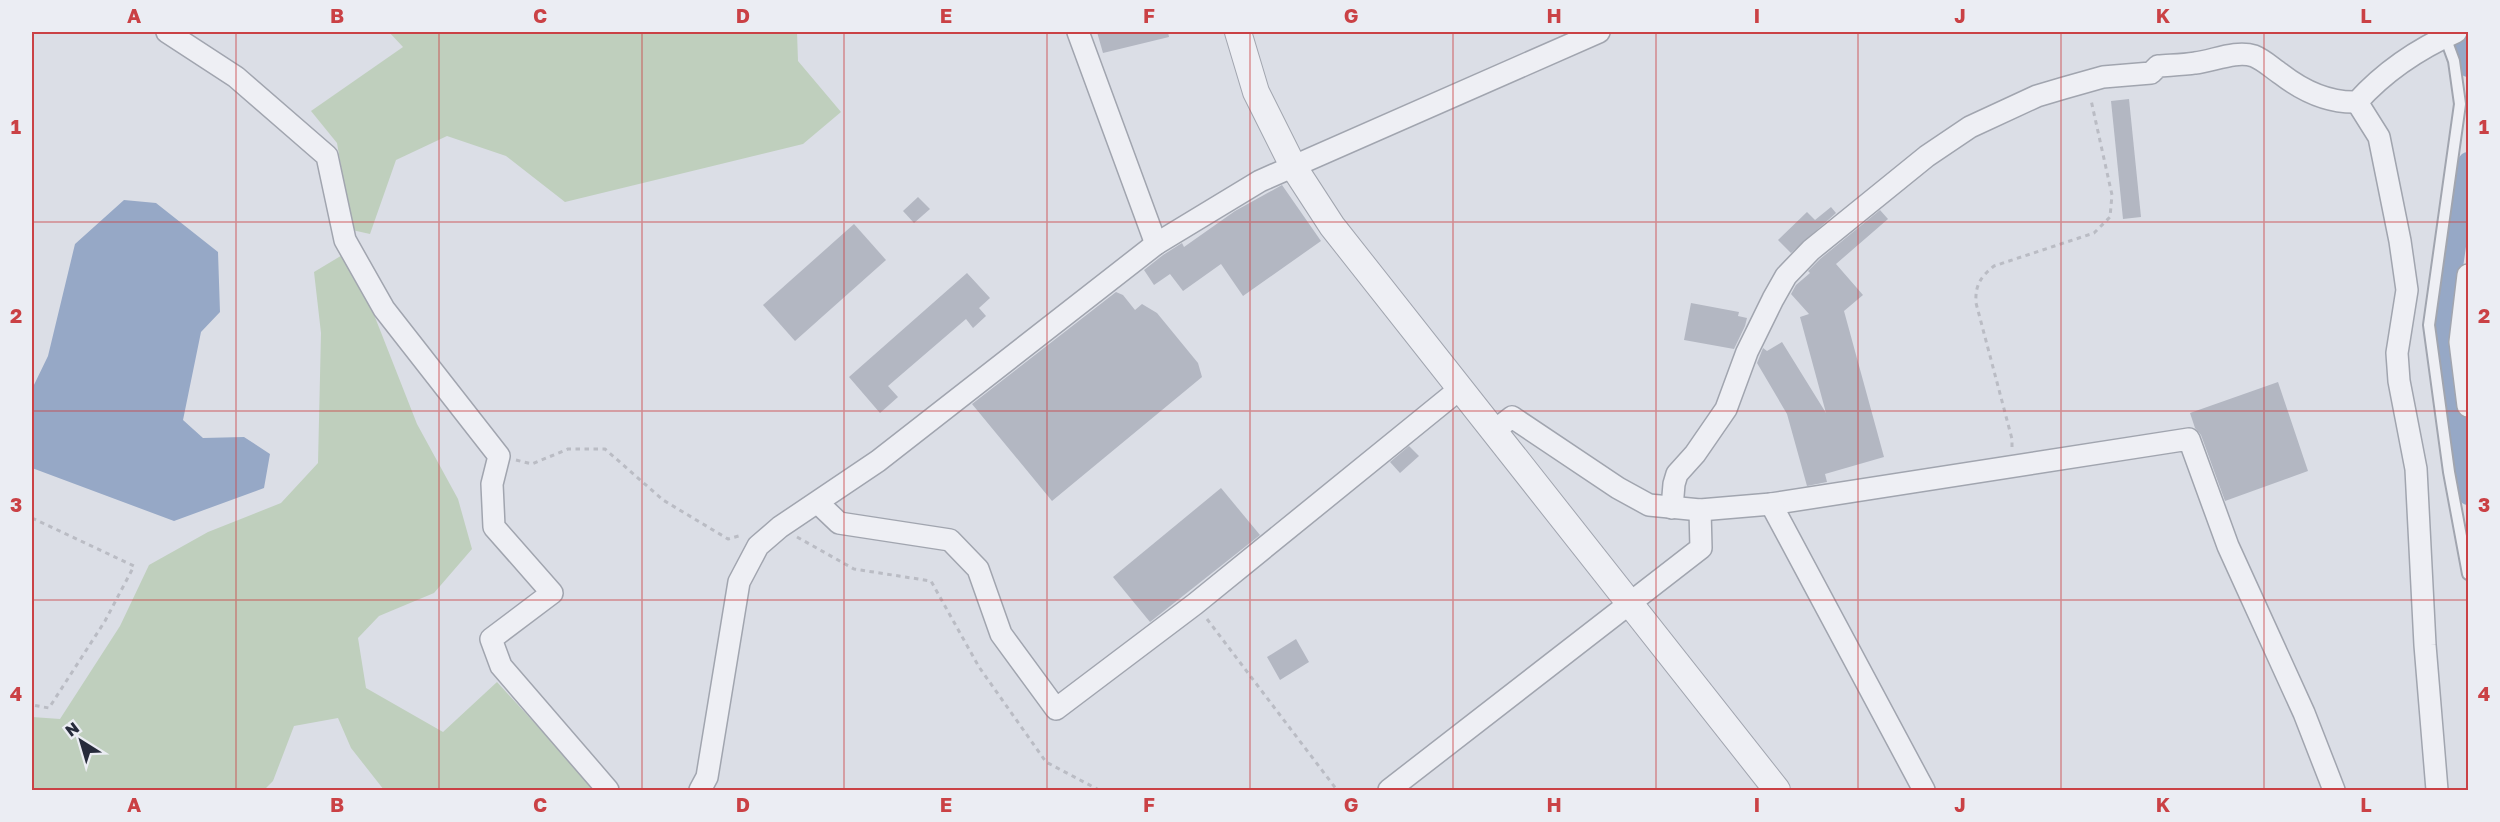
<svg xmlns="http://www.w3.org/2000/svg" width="2500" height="822" font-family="'Golos Text',sans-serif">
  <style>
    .green { fill: #bfcfbd }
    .water { fill: #96a8c6 }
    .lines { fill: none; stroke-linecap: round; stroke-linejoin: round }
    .canal { stroke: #96a8c6; stroke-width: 20 }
    .building { fill: #b3b7c2 }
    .service-casing { stroke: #a1a5af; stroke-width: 14 }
    .minor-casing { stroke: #a1a5af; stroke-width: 24 }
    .tertiary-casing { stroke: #a1a5af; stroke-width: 28 }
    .path { stroke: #babcc4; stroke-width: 3; stroke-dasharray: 4.5 4.5; stroke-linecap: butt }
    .service { stroke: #eeeff4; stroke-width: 10 }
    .minor { stroke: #eeeff4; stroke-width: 21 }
    .tertiary { stroke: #eeeff4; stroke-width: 26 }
    .grid { fill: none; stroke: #ca4145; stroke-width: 1.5; stroke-opacity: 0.55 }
    .neatline { fill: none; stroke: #ca4145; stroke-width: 2 }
    .grid-label { font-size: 20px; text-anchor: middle; font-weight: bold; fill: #ca4145 }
  </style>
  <rect width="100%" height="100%" fill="#dbdee6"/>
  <g class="green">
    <path d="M389 32H797L798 61 841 112 803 144 565 202 506 156 447 136 396 160 370 234 352 230 337 143 311 111 403 47Z"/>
    <path d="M349 251 417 424 458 499 472 549 434 593 379 616 358 638 366 688 443 732 497 682 596 790H384L351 748 338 718 294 726 273 781 264 790H32V717L60 719 120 626 149 565 208 532 281 503 318 463 321 333 314 272Z"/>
  </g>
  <path class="water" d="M124 200 156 203 218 252 220 312 201 332 183 420 203 438 244 437 270 454 264 488 174 521 32 468V389L48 356 75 244Z"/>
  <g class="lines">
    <g class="canal">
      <path d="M2455 32 2468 67"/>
      <path d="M2468 162 2443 337 2468 495"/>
    </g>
  </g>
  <g class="building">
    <path d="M1097 32H1168L1169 37 1103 53Z"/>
    <path d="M2129 99 2141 217 2123 219 2111 101Z"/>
    <path d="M1282 185 1321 241 1243 296 1221 264 1183 291 1170 274 1154 285 1144 270 1163 255 1182 243 1184 247 1235 211Z"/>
    <path d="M918 197 930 209 914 223 903 211Z"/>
    <path d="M1831 207 1836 213 1791 253 1778 240 1807 212 1815 220Z"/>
    <path d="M1880 210 1888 219 1836 264 1863 295 1844 311 1884 457 1825 474 1827 482 1807 486 1787 414 1757 363 1763 348 1767 351 1782 342 1826 413 1800 317 1809 314 1791 294 1796 285 1810 273 1808 271 1820 259Z"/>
    <path d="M854 224 886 260 795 341 763 305Z"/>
    <path d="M967 273 990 298 979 308 986 316 973 328 966 319 888 386 898 397 880 413 849 377Z"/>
    <path d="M1116 292 1123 295 1135 310 1142 304 1157 313 1198 363 1202 377 1052 501 972 404Z"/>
    <path d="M1691 303 1739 312 1738 316 1747 318 1745 326 1734 349 1684 340Z"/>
    <path d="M2278 382 2308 471 2225 501 2201 435 2195 428 2190 413Z"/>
    <path d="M1409 446 1419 456 1400 473 1390 462Z"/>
    <path d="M1221 488 1260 535 1150 622 1113 577Z"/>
    <path d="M1296 639 1309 662 1280 680 1267 657Z"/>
  </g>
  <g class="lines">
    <defs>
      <path id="service" d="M2444 34 2454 61 2460 104 2429 325 2449 472 2468 574"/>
      <g id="minor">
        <path d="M167 32 236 77 327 156 345 240 384 309 499 456 492 484 494 527 552 593 491 639 501 666 608 790"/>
        <path d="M1078 32 1156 244"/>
        <path d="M2357 102 2379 137 2400 241 2407 290 2397 353 2399 381 2416 469 2425 645 2437 790"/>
        <path d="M2468 275 2460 342 2468 406"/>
        <path d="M1495 430 1512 417 1618 488 1649 505 1700 510 1771 504 2189 439 2228 546 2304 713 2334 790"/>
        <path d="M818 503 839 523 950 540 978 569 1001 634 1056 709 1195 604 1461 388"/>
        <path d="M1771 504 1924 790"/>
        <path d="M1672 508 1674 484 1677 474 1695 454 1726 409 1747 352 1773 299 1786 276 1811 250 1927 156 1970 127 2037 96 2064 88 2103 77 2151 73 2158 66C2170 65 2183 65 2195 63 2213 61 2236 50 2254 56 2264 60 2272 68 2281 74 2303 91 2328 103 2357 102 2384 72 2420 48 2456 32"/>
        <path d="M700 790 707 777 739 582 758 546 780 527 878 461 1156 244 1260 181 1599 32"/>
        <path d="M1389 790 1701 548 1700 510"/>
      </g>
      <path id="tertiary" d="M1238 32 1256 92 1293 166 1332 226 1777 790"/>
    </defs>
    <use href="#service" class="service-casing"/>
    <use href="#minor" class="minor-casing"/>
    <use href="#tertiary" class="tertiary-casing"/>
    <g class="path">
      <path d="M2012 447V439L1976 303C1975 286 1980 277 1994 266L2094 233 2110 217 2112 195 2091 100"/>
      <path d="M516 460 532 464 568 449H605L663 500 728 539 742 535"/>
      <path d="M32 518 134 566 105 621 49 708 32 705"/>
      <path d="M797 537 854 569 931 581 979 667 1046 762 1099 790"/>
      <path d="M1207 619 1337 790"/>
    </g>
    <use href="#service" class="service"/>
    <use href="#minor" class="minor"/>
    <use href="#tertiary" class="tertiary"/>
  </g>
  <path class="grid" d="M236 32V790M439 32V790M642 32V790M844 32V790M1047 32V790M1250 32V790M1453 32V790M1656 32V790M1858 32V790M2061 32V790M2264 32V790M32 222H2468M32 411H2468M32 600H2468"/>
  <rect width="2500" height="822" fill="none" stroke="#ebedf3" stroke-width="66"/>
  <g transform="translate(81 741) rotate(323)" stroke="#ebedf3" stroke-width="4.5" paint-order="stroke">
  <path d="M0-4.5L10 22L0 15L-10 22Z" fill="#262b3b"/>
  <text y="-9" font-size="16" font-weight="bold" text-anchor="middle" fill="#262b3b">N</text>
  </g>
  <rect x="33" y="33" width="2434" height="756" class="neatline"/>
  <g class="grid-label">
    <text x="134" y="23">A</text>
    <text x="337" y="23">B</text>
    <text x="540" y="23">C</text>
    <text x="743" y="23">D</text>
    <text x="946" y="23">E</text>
    <text x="1149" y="23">F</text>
    <text x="1351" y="23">G</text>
    <text x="1554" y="23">H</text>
    <text x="1757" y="23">I</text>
    <text x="1960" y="23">J</text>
    <text x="2163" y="23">K</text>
    <text x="2366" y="23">L</text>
    <text x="16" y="134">1</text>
    <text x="2484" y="134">1</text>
    <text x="16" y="323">2</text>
    <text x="2484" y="323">2</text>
    <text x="16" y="512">3</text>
    <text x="2484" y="512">3</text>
    <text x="16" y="701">4</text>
    <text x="2484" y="701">4</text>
    <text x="134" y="812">A</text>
    <text x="337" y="812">B</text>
    <text x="540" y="812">C</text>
    <text x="743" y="812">D</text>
    <text x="946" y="812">E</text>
    <text x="1149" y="812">F</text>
    <text x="1351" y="812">G</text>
    <text x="1554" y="812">H</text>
    <text x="1757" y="812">I</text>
    <text x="1960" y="812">J</text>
    <text x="2163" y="812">K</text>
    <text x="2366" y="812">L</text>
  </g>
</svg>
